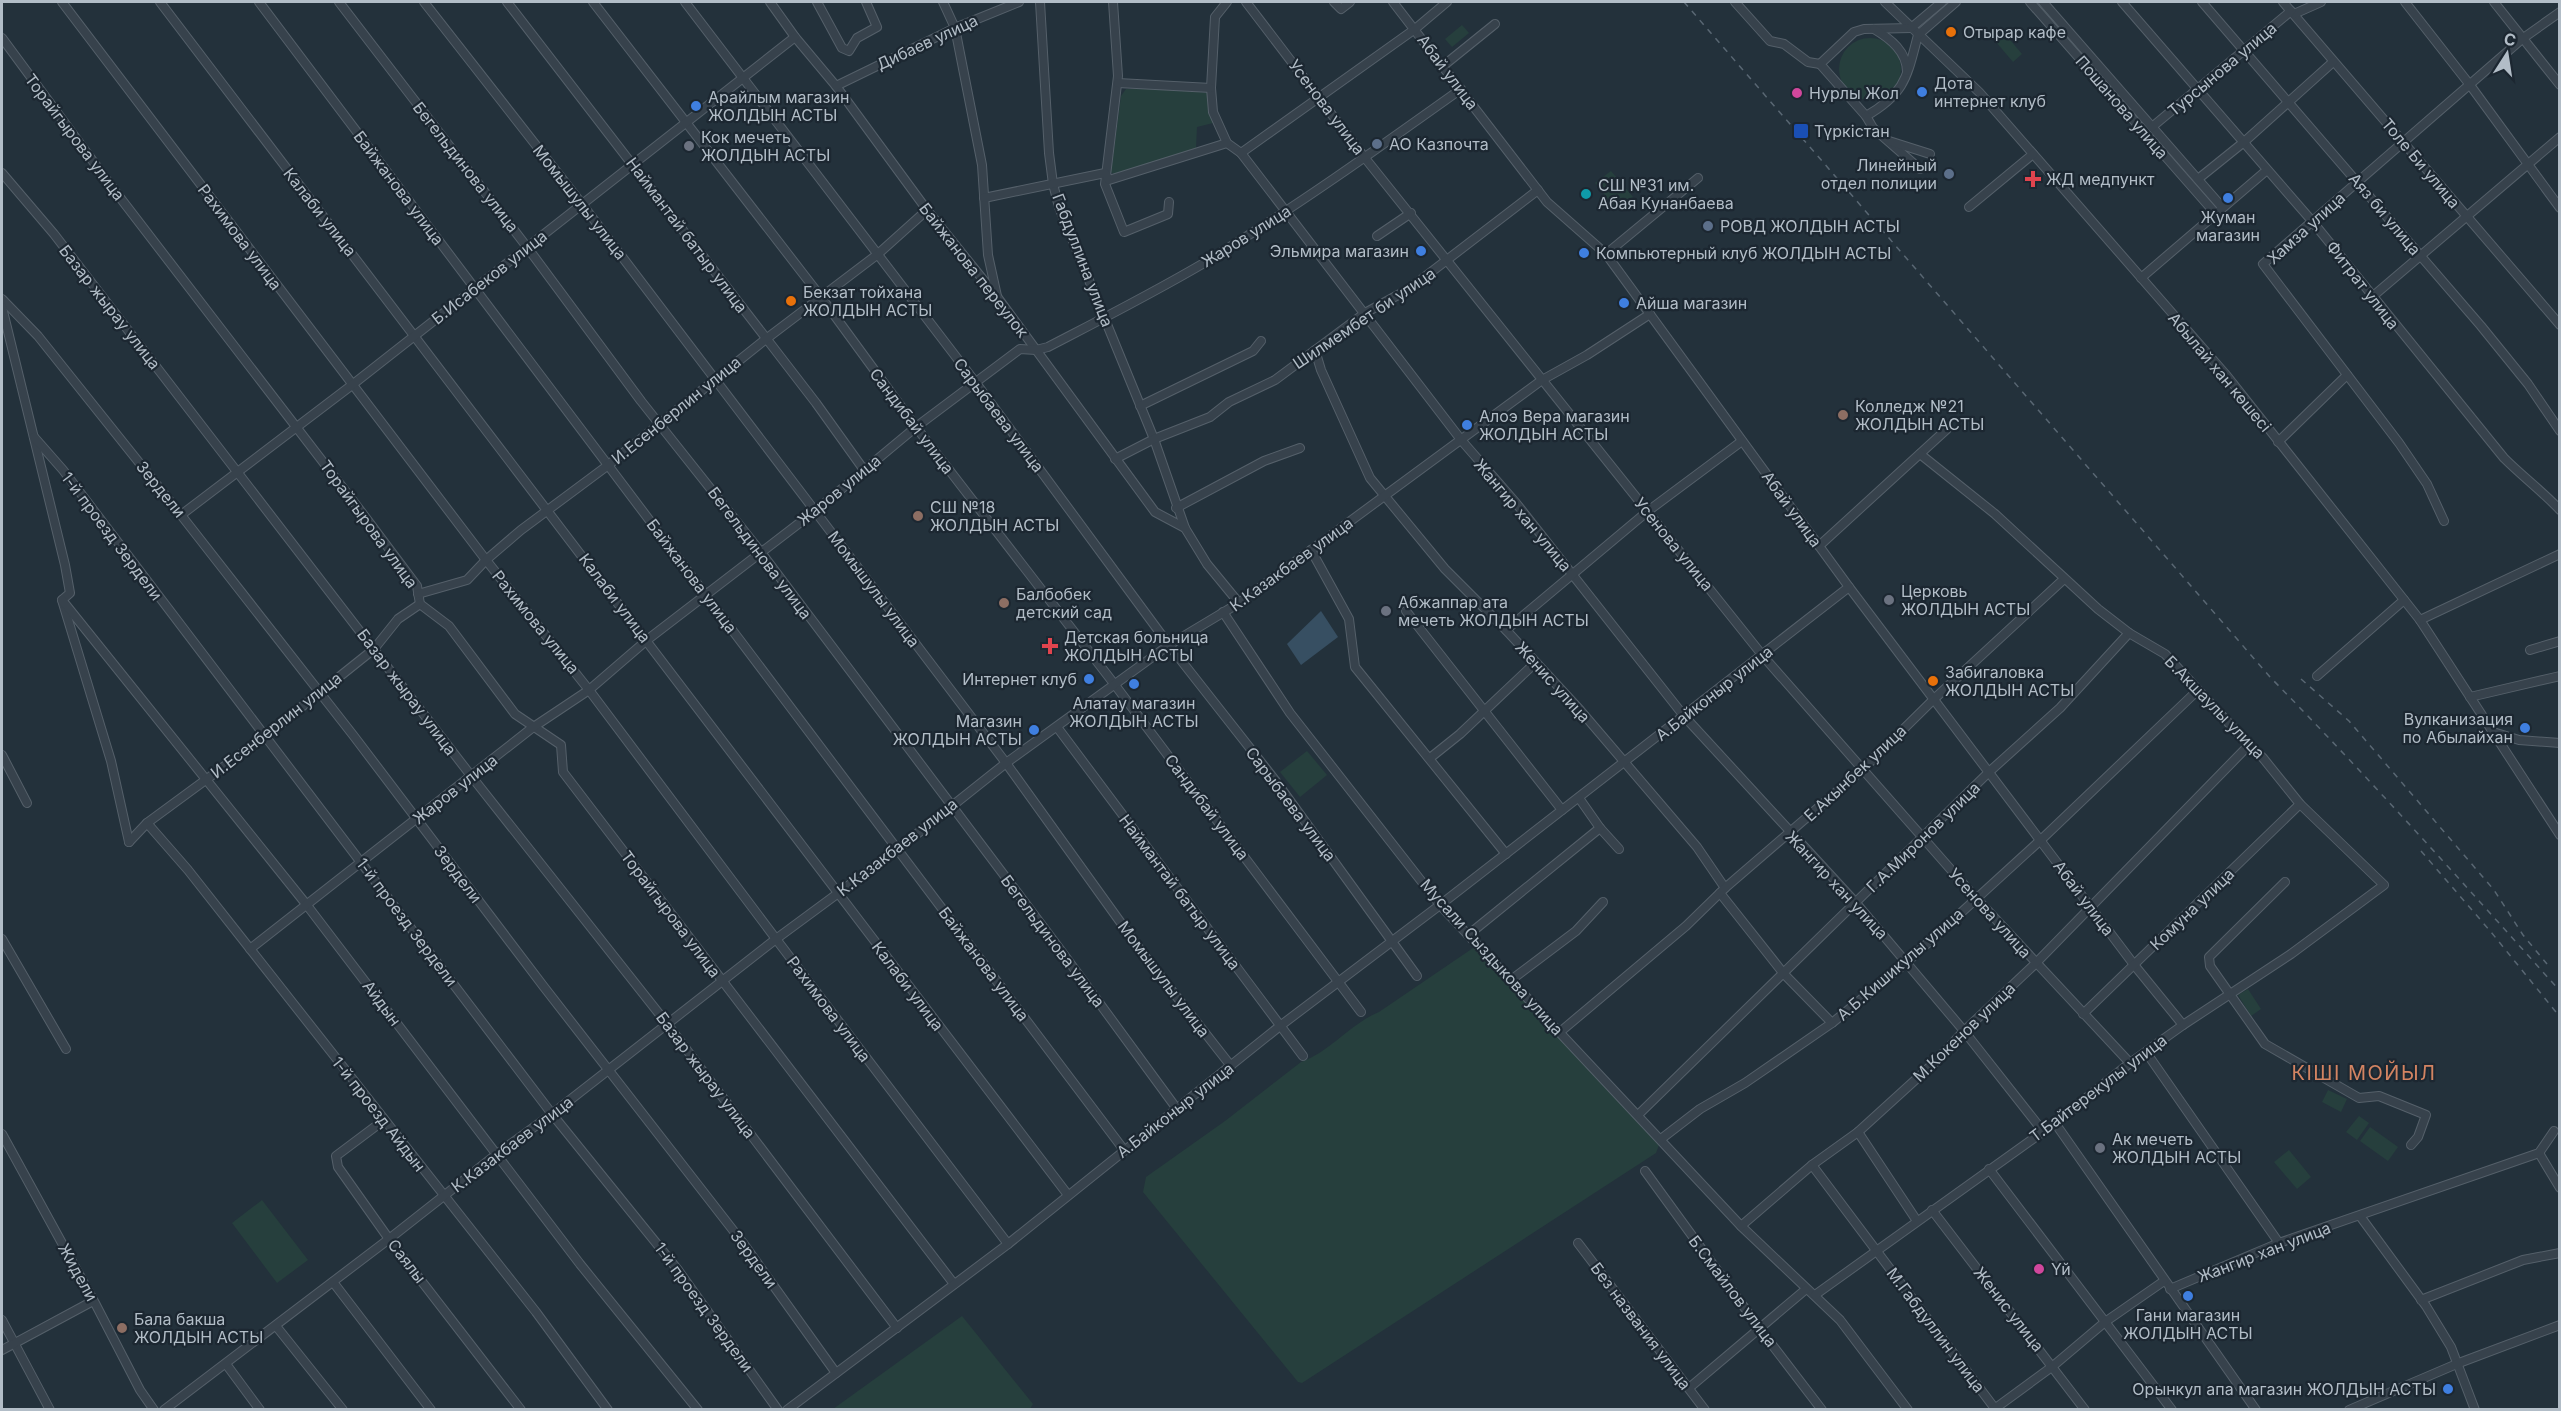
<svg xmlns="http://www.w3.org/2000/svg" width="2561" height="1411" font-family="Inter,sans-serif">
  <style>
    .green { fill: #263f3d }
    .water { fill: #374f62 }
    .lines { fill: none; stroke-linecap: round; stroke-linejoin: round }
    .minor-casing { stroke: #55606a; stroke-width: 10 }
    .minor { stroke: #37424c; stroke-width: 8 }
    .rail { stroke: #596773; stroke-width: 1.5; stroke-dasharray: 6 6; stroke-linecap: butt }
    .food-dot { fill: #e8710a; stroke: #1c2731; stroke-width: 2 }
    .shop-dot { fill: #3f7fe0; stroke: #1c2731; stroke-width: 2 }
    .hotel-dot { fill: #d1479c; stroke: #1c2731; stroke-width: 2 }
    .transit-dot { fill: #1a4fb4; stroke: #1c2731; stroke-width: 2 }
    .service-dot { fill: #5c6f8a; stroke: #1c2731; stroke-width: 2 }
    .worship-dot { fill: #6b7280; stroke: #1c2731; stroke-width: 2 }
    .health-dot { fill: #e0444e; stroke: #1c2731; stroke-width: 2 }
    .culture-dot { fill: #0f9aa8; stroke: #1c2731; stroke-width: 2 }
    .education-dot { fill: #8d6e63; stroke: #1c2731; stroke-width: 2 }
    .labels { text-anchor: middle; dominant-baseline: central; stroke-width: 4.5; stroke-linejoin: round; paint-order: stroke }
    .poi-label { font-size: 16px; fill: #b2bdc7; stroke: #1c2731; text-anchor: start }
    .street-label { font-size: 16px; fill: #b2bdc7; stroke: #1c2731 }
    .quarter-label { font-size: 20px; letter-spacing: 1.5px; fill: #d38462; stroke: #1c2731 }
  </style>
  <rect width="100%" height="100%" fill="#23313b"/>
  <g class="green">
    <path d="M2046 9 2113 85 2111 88 2109 89 2042 12Z"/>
    <path d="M1462 25 1469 33 1452 47 1445 39Z"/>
    <path d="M2005 34 2022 54 2013 62 1996 42Z"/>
    <circle cx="1870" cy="69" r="31"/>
    <path d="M1126 89H1166L1208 93 1213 123 1197 127 1196 148 1115 175 1111 172 1121 96Z"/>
    <path d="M2118 91 2166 147 2162 150 2114 95Z"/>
    <path d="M1611 171 1633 197 1617 210 1595 183Z"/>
    <path d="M1307 751 1327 775 1300 797 1280 772Z"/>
    <path d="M1476 946 1659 1145 1656 1153 1302 1383 1298 1382 1143 1192 1146 1177 1225 1121 1301 1062C1330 1052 1350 1024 1379 1012Z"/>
    <path d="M2248 989 2261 1009 2251 1016 2238 995Z"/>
    <path d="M2328 1090 2347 1099 2341 1112 2322 1102Z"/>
    <path d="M2359 1116 2369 1123 2357 1140 2346 1132Z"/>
    <path d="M2370 1127 2398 1147 2388 1161 2360 1141Z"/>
    <path d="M2289 1150 2311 1177 2297 1189 2274 1162Z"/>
    <path d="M262 1200 308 1260 277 1283 232 1223Z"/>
    <path d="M962 1316 1033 1404 1030 1409H833Z"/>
  </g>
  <path class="water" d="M1321 611 1338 637 1301 665 1287 644Z"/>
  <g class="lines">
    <defs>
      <g id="minor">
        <path d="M62 2 486 560 589 690 776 939 1008 1244"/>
        <path d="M160 2 1068 1195"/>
        <path d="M259 2 1124 1150"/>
        <path d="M339 2 527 247 641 401 760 551 1062 952 1177 1109"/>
        <path d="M424 2 582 204 815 511 1006 763 1144 955 1231 1066"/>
        <path d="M507 2 816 403 864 470"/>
        <path d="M593 2 821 297 916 427 1115 685 1361 1012"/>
        <path d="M685 2 976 383 1169 645 1275 780 1417 976"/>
        <path d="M770 2 795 37 836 86 927 210 998 298 1155 512 1185 528"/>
        <path d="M817 2 842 48 849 51 857 38 877 27 866 2"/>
        <path d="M943 2 955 28 982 165 988 255 997 296"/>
        <path d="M1040 2 1049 153 1053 184 1059 207 1154 439 1185 528 1207 564 1239 603"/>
        <path d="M1113 2 1118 76 1105 184 1124 232 1168 214 1169 202"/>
        <path d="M1227 2 1215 17 1211 88 1213 112 1227 143 1241 153 1462 441 1516 503 1684 716 1856 903 1964 1031 2042 1130"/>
        <path d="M1246 2 1365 158 1763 656 1975 897 2130 1063"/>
        <path d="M1334 2 1341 9 1350 2"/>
        <path d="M1393 2 1547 202 1606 254 1849 587 2135 966 2183 1025"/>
        <path d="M1735 2 1770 41 1784 44 1808 62 1820 64"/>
        <path d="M1885 2 1979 92 2227 376 2420 620 2560 835"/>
        <path d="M2030 2 2215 213"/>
        <path d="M2043 2 2222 207"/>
        <path d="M2122 2 2312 221 2504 458C2522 476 2542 491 2560 510"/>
        <path d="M2202 2 2481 326 2528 384 2560 431"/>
        <path d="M2283 2 2560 325"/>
        <path d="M2405 2 2470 85 2560 208"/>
        <path d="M2494 2 2560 85"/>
        <path d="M2294 14 2321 2"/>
        <path d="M1911 28 1864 29 1854 32 1820 64 1866 116C1906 93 1907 76 1918 35"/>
        <path d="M1911 28 1942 2"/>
        <path d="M1874 29C1891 39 1907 52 1907 72"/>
        <path d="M1918 35 1956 2"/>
        <path d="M2 38 115 191 363 514 417 586 420 604 449 626 515 714 561 745 563 772 954 1284"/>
        <path d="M1443 66 1495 24"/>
        <path d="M1118 83 1211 88"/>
        <path d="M836 86 955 28 1019 2"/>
        <path d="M1866 116 1873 128 1920 169"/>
        <path d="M2152 127 2291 11"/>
        <path d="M1889 141 1930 154"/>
        <path d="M1241 153 1415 29 1447 2"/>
        <path d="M2 173 54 234 472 777 668 1025 897 1328"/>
        <path d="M2198 179 2244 142 2333 62"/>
        <path d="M984 198 1105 173 1109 180 1227 143"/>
        <path d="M1969 207 2033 154"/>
        <path d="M1377 236 1411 213"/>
        <path d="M1606 254 1698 178"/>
        <path d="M2141 278 2267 170"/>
        <path d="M2372 297 2560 137"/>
        <path d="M2 299 38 336 181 515 353 735 544 987 743 1243 836 1373"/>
        <path d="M2 307 65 565 70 593 62 600 111 761 129 842"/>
        <path d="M1315 350 1321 370 1370 478 1445 569 1506 630 1580 710 1697 847 1725 888"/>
        <path d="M1140 406 1253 351 1261 341"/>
        <path d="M34 437 63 470 552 1114 678 1270 778 1410"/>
        <path d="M2278 442 2347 375"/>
        <path d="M1115 459 1154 439 1210 417 1229 402 1275 380 1365 313 1409 289 1538 190"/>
        <path d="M1176 508 1264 461 1300 448"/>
        <path d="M181 515 352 385 795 37"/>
        <path d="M2444 521 2427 484 2399 443 2263 264 2522 39 2560 12"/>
        <path d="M1819 546 1947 429"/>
        <path d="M1311 550 1349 619 1355 667 1506 854"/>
        <path d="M418 594 467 580 486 560 521 530 607 466 766 339 878 254 927 210"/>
        <path d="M62 600 306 904 580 1264 698 1410"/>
        <path d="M1406 611 1562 810"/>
        <path d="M1223 612 1290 713 1440 905 1741 1226 1840 1320 1908 1410"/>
        <path d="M2420 620 2560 554"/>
        <path d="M1506 630 1648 511 1742 441"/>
        <path d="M2530 650 2560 641"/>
        <path d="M2317 676 2404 600"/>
        <path d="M2470 697 2560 676"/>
        <path d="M1057 727 1303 1056"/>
        <path d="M2493 732 2519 740 2560 743"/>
        <path d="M2 755 27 803"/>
        <path d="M1430 758 1460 734 1535 663"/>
        <path d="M1579 798 1600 828 1619 849"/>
        <path d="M147 823 188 870 536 1312 608 1410"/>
        <path d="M129 842 147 823 264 737 374 649 398 619 420 604"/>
        <path d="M2285 882 2209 957 2210 966 2265 1044 2359 1098 2379 1096 2426 1115 2418 1137 2411 1145"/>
        <path d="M1720 893 1784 974 1832 1023"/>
        <path d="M1468 935 1600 828"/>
        <path d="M2 939 66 1049"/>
        <path d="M250 949 532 728 589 690 647 640 815 511 916 427 1020 349 1036 350 1048 347C1100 320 1153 293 1204 263 1293 209 1377 149 1461 89"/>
        <path d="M1511 980 1576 931 1603 902"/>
        <path d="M2083 1014 2300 804"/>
        <path d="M1560 1032 1686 926 1725 888 1863 769 1934 699 2064 579"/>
        <path d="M2146 1052 2279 1243"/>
        <path d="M1639 1114 1989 772 2060 708 2129 633"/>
        <path d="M384 1120 336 1156 338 1167 389 1239 521 1410"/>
        <path d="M2055 1123 2256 1410"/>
        <path d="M1858 1132 1917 1221"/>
        <path d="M2 1134 96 1305 140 1390 154 1410"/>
        <path d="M1661 1139 1700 1109 1745 1083 1832 1023 1907 962 2045 836 2198 690"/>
        <path d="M2539 1153 2560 1188"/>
        <path d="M1812 1165 1996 1410"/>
        <path d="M1989 1169 2172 1410"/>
        <path d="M1645 1171 1760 1329 1822 1410"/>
        <path d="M1932 1210 2085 1410"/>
        <path d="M2360 1216 2426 1306 2451 1347 2475 1410"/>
        <path d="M1741 1226 1812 1165 1858 1132 1935 1062 1964 1031 2035 964 2249 745"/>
        <path d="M1578 1243 1705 1410"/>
        <path d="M333 1282 431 1410"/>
        <path d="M2170 1289 2279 1243 2539 1153 2554 1131"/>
        <path d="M1815 1295 2055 1123 2130 1063 2183 1025 2291 954 2384 885 2300 804 2263 758 2249 745 2165 654 2129 633 2098 609 1995 514 1920 454"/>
        <path d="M2421 1300 2523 1260 2560 1253"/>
        <path d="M2 1320 50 1410"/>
        <path d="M276 1326 343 1410"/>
        <path d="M2 1350 93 1301"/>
        <path d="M226 1364 260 1410"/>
        <path d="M1689 1388 1805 1290"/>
        <path d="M164 1410 389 1239 497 1154 552 1114 776 939 898 849 1006 763 1169 645 1239 603 1542 380 1587 355 1650 314"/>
        <path d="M787 1410 1008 1244 1280 1026 1440 905 1849 587"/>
        <path d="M1993 1410 2053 1366 2105 1322 2164 1281"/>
        <path d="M2349 1410 2459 1363 2560 1325"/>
      </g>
    </defs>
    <use href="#minor" class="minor-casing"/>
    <use href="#minor" class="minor"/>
    <g class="rail">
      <path d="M1684 2 2270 677C2369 778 2465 885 2560 991"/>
      <path d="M2301 679 2349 721 2494 890 2523 935 2547 964"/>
      <path d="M2421 851 2491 932 2560 1017"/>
    </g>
  </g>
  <g class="food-dot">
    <circle cx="1951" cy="32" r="6"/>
    <circle cx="791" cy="301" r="6"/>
    <circle cx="1933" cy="681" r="6"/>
  </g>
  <g class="shop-dot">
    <circle cx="1922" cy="92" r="6"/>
    <circle cx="696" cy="106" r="6"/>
    <circle cx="2228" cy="198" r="6"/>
    <circle cx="1421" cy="251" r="6"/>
    <circle cx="1584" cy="253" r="6"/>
    <circle cx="1624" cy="303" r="6"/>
    <circle cx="1467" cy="425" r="6"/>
    <circle cx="1089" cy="679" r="6"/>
    <circle cx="1134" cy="684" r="6"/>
    <circle cx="2525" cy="728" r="6"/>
    <circle cx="1034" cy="730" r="6"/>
    <circle cx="2188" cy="1296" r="6"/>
    <circle cx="2448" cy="1389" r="6"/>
  </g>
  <g class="hotel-dot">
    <circle cx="1797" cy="93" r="6"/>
    <circle cx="2039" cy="1269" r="6"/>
  </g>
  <rect class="transit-dot" x="1793" y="123" width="16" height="16" rx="3"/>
  <g class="service-dot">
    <circle cx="1377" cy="144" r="6"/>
    <circle cx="1949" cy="174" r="6"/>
    <circle cx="1708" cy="226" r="6"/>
  </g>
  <g class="worship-dot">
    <circle cx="689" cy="146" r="6"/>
    <circle cx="1889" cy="600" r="6"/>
    <circle cx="1386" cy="611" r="6"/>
    <circle cx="2100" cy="1148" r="6"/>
  </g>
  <g class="health-dot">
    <path d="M2030 170h6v6h6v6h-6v6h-6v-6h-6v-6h6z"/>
    <path d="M1047 637h6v6h6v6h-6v6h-6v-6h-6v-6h6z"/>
  </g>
  <circle class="culture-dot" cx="1586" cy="194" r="6"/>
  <g class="education-dot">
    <circle cx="1843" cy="415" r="6"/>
    <circle cx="918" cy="516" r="6"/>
    <circle cx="1004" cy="603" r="6"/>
    <circle cx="122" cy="1328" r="6"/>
  </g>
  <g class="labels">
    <g class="poi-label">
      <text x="1963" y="32">Отырар кафе</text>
      <text x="1934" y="83">Дота<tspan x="1934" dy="18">интернет клуб</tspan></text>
      <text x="1809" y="93">Нурлы Жол</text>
      <text x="708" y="97">Арайлым магазин<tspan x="708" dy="18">ЖОЛДЫН АСТЫ</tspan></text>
      <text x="1814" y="131">Түркістан</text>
      <text x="701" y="137">Кок мечеть<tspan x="701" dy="18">ЖОЛДЫН АСТЫ</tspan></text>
      <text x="1389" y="144">АО Казпочта</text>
      <text x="1937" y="165" text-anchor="end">Линейный<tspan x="1937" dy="18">отдел полиции</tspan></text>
      <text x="2046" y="179">ЖД медпункт</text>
      <text x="1598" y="185">СШ №31 им.<tspan x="1598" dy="18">Абая Кунанбаева</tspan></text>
      <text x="2228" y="217" text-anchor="middle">Жуман<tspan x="2228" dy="18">магазин</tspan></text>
      <text x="1720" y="226">РОВД ЖОЛДЫН АСТЫ</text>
      <text x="1409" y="251" text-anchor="end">Эльмира магазин</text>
      <text x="1596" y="253">Компьютерный клуб ЖОЛДЫН АСТЫ</text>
      <text x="803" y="292">Бекзат тойхана<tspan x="803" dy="18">ЖОЛДЫН АСТЫ</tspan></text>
      <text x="1636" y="303">Айша магазин</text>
      <text x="1855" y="406">Колледж №21<tspan x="1855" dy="18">ЖОЛДЫН АСТЫ</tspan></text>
      <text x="1479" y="416">Алоэ Вера магазин<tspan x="1479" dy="18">ЖОЛДЫН АСТЫ</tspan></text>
      <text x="930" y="507">СШ №18<tspan x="930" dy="18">ЖОЛДЫН АСТЫ</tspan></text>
      <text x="1901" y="591">Церковь<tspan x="1901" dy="18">ЖОЛДЫН АСТЫ</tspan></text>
      <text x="1016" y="594">Балбобек<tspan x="1016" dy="18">детский сад</tspan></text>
      <text x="1398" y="602">Абжаппар ата<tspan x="1398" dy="18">мечеть ЖОЛДЫН АСТЫ</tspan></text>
      <text x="1064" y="637">Детская больница<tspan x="1064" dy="18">ЖОЛДЫН АСТЫ</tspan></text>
      <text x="1945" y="672">Забигаловка<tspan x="1945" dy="18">ЖОЛДЫН АСТЫ</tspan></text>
      <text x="1077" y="679" text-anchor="end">Интернет клуб</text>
      <text x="1134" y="703" text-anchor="middle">Алатау магазин<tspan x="1134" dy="18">ЖОЛДЫН АСТЫ</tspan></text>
      <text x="2513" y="719" text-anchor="end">Вулканизация<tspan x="2513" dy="18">по Абылайхан</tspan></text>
      <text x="1022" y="721" text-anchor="end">Магазин<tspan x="1022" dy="18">ЖОЛДЫН АСТЫ</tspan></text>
      <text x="2112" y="1139">Ак мечеть<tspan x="2112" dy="18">ЖОЛДЫН АСТЫ</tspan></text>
      <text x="2051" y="1269">Үй</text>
      <text x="2188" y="1315" text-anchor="middle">Гани магазин<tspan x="2188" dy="18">ЖОЛДЫН АСТЫ</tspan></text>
      <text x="134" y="1319">Бала бакша<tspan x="134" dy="18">ЖОЛДЫН АСТЫ</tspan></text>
      <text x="2436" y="1389" text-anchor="end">Орынкул апа магазин ЖОЛДЫН АСТЫ</text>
    </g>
    <g class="street-label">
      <text transform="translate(927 42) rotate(-25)">Дибаев улица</text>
      <text transform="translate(2222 69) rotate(-40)">Турсынова улица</text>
      <text transform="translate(1448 72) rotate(53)">Абай улица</text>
      <text transform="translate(1327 107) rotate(53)">Усенова улица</text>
      <text transform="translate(2122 107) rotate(49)">Пошанова улица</text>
      <text transform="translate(75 137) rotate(53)">Торайгырова улица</text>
      <text transform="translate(2421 163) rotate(50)">Толе Би улица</text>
      <text transform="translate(466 167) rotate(52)">Бегельдинова улица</text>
      <text transform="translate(399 188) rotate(53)">Байжанова улица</text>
      <text transform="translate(580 202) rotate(52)">Момышулы улица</text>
      <text transform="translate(320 212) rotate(52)">Калаби улица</text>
      <text transform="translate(2385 214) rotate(50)">Аяз би улица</text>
      <text transform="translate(2306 228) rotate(-42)">Хамза улица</text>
      <text transform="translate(687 235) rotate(53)">Наймантай батыр улица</text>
      <text transform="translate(1246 236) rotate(-32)">Жаров улица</text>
      <text transform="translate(240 237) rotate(53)">Рахимова улица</text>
      <text transform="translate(1083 260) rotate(69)">Габдуллина улица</text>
      <text transform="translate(974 270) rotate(52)">Байжанова переулок</text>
      <text transform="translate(489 277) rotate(-38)">Б.Исабеков улица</text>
      <text transform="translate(2363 285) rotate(52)">Фитрат улица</text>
      <text transform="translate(110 307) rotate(52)">Базар жырау улица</text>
      <text transform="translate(1364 318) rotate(-34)">Шилмембет би улица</text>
      <text transform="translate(2220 372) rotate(50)">Абылай хан көшесі</text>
      <text transform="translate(676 410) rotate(-39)">И.Есенберлин улица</text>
      <text transform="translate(999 415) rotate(53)">Сарыбаева улица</text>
      <text transform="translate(912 421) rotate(53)">Сандибай улица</text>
      <text transform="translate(161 489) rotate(51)">Зердели</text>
      <text transform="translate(839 490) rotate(-39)">Жаров улица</text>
      <text transform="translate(1792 509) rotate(54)">Абай улица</text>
      <text transform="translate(1523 515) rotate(50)">Жангир хан улица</text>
      <text transform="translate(369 524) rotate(54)">Торайгырова улица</text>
      <text transform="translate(112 536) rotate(53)">1-й проезд Зердели</text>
      <text transform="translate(1674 544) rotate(51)">Усенова улица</text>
      <text transform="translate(760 553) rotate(53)">Бегельдинова улица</text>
      <text transform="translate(1291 564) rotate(-36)">К.Казакбаев улица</text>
      <text transform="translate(692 576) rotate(53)">Байжанова улица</text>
      <text transform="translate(874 589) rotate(53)">Момышулы улица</text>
      <text transform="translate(615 598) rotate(53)">Калаби улица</text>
      <text transform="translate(536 622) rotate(51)">Рахимова улица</text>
      <text transform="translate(1553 682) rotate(48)">Женис улица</text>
      <text transform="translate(407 692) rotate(53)">Базар жырау улица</text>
      <text transform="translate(1714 693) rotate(-38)">А.Байконыр улица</text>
      <text transform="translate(2215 707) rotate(46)">Б.Акшаулы улица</text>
      <text transform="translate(276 725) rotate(-38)">И.Есенберлин улица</text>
      <text transform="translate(1855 773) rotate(-43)">Е.Акынбек улица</text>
      <text transform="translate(455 789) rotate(-38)">Жаров улица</text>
      <text transform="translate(1291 804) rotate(53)">Сарыбаева улица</text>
      <text transform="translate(1207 807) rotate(53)">Сандибай улица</text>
      <text transform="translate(1923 837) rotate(-44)">Г.А.Миронов улица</text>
      <text transform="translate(897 847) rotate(-38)">К.Казакбаев улица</text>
      <text transform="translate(458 874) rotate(53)">Зердели</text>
      <text transform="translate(1837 885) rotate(47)">Жангир хан улица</text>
      <text transform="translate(1180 892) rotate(53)">Наймантай батыр улица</text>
      <text transform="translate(2084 898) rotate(53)">Абай улица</text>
      <text transform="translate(2192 909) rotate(-44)">Комуна улица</text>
      <text transform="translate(1990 913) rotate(48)">Усенова улица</text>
      <text transform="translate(671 914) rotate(53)">Торайгырова улица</text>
      <text transform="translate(407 922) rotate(53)">1-й проезд Зердели</text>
      <text transform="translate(1053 941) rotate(53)">Бегельдинова улица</text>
      <text transform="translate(1492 957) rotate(48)">Мусали Сыздыкова улица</text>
      <text transform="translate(984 964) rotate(53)">Байжанова улица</text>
      <text transform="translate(1900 964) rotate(-41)">А.Б.Кишикулы улица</text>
      <text transform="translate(1164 979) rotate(53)">Момышулы улица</text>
      <text transform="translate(908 986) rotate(53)">Калаби улица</text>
      <text transform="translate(382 1003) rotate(53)">Айдын</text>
      <text transform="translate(829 1009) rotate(53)">Рахимова улица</text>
      <text transform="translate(1964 1032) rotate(-44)">М.Кокенов улица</text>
      <text transform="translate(706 1075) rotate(53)">Базар жырау улица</text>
      <text transform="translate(2098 1088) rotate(-37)">Т.Байтерекулы улица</text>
      <text transform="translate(1175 1110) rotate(-38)">А.Байконыр улица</text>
      <text transform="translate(379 1114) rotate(52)">1-й проезд Айдын</text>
      <text transform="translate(512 1144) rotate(-37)">К.Казакбаев улица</text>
      <text transform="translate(2264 1252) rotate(-21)">Жангир хан улица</text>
      <text transform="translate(754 1259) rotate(54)">Зердели</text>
      <text transform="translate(407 1261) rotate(52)">Саялы</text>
      <text transform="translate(78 1272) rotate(61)">Жидели</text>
      <text transform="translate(1733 1291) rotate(53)">Б.Смайлов улица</text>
      <text transform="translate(704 1307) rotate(54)">1-й проезд Зердели</text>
      <text transform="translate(2009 1309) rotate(52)">Женис улица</text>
      <text transform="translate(1641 1326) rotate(53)">Без названия улица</text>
      <text transform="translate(1936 1330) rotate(53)">М.Габдуллин улица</text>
    </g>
    <g class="quarter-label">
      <text x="2364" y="1073">КІШІ МОЙЫЛ</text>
    </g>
  </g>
  <rect width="2561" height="1411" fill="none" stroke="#b2bdc7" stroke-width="6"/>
  <g transform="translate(2507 54) rotate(12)" stroke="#1c2731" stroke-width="4.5" paint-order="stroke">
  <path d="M0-4.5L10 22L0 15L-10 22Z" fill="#b2bdc7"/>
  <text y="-9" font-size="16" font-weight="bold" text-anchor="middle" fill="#b2bdc7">С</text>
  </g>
</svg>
